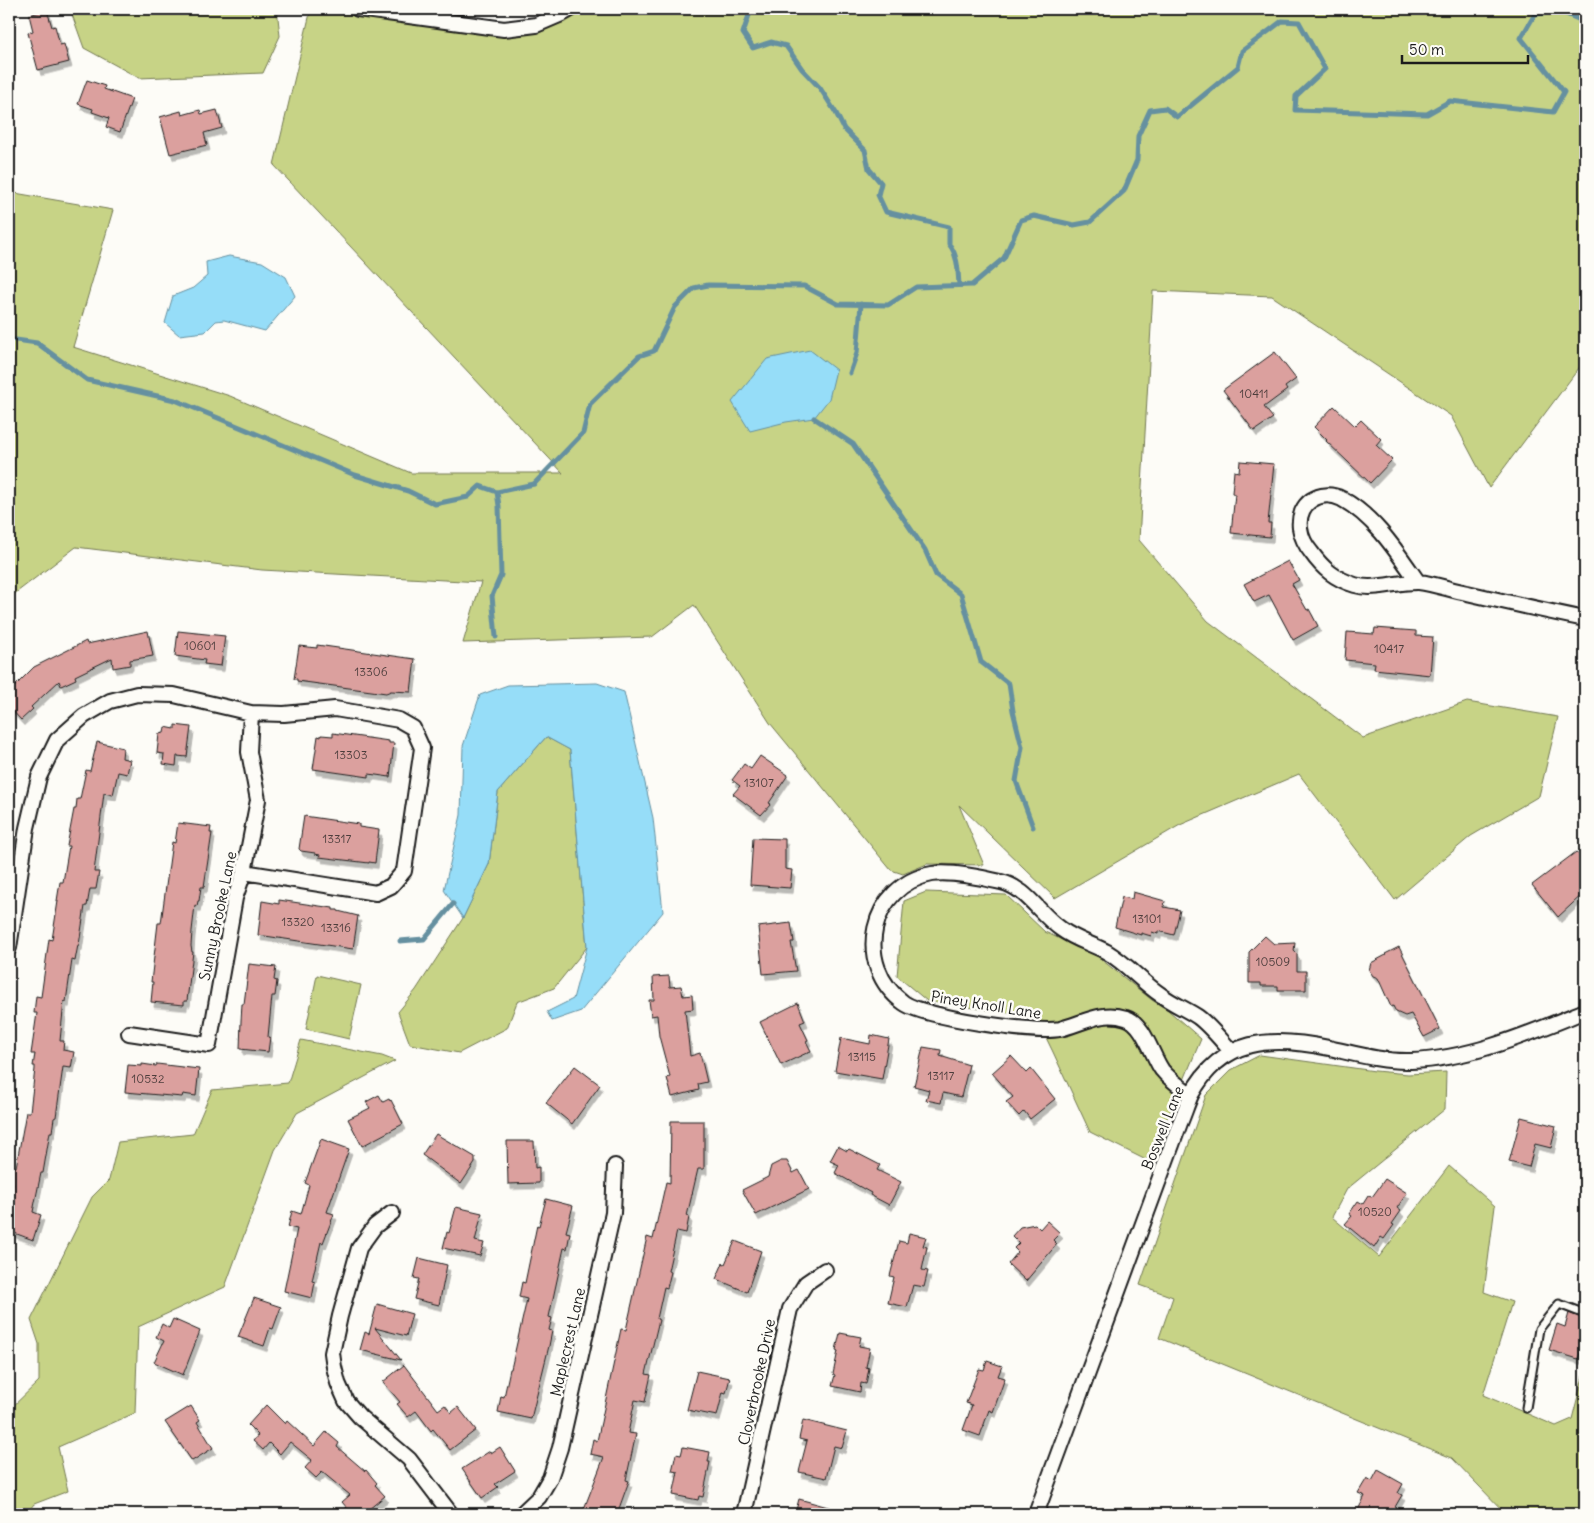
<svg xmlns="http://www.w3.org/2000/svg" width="1594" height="1523" font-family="Delius,sans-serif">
<defs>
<filter id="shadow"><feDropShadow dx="3" dy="5.5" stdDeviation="0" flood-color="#0004"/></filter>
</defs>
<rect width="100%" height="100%" fill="#fdfcf7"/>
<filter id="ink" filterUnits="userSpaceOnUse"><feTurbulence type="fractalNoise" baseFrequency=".02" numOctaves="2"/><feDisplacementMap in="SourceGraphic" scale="10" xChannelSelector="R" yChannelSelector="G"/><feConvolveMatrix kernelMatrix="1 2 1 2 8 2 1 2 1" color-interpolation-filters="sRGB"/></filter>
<g filter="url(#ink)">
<!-- green -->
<path fill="#c7d386" stroke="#727851" d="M70 9H277L280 36 263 73 139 78 84 48Z
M311 9H358L504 29 571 9H1585V360L1489 488 1451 416 1272 296 1153 291 1139 540 1208 621 1363 738 1467 702 1558 717 1539 796 1471 836 1395 900 1299 774 1180 825 1055 898 959 805 984 865 927 864 903 874 891 870 770 723 694 605 652 637 463 643 481 582 262 570 76 547 9 598V192L113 210 73 347 230 396 411 473H563L274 165Z
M546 737 570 750 587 947 554 988 517 1002 507 1028 459 1053 410 1044 398 1012 416 990 463 918 489 864 498 792Z
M926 892 1006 895 1045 932 1097 956 1152 1000 1168 1010 1201 1039 1177 1097 1149 1157 1146 1160 1090 1132 1053 1052 1036 1017 927 1001 897 976 904 901Z
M317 975 361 985 349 1039 306 1029Z
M301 1040 382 1056 395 1061 297 1113 275 1150 225 1287 138 1327 135 1413 58 1447 68 1491 34 1504 26 1514H9V1410L39 1381V1344L31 1320 92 1197 109 1180 118 1142 193 1134 212 1090 288 1083Z
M1260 1055 1375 1071 1408 1074 1446 1072 1445 1109 1347 1189 1332 1217 1379 1257 1449 1166 1495 1206 1484 1292 1512 1302 1483 1395 1556 1426 1572 1419 1585 1369V1514H1506L1452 1458 1159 1338 1173 1297 1140 1285 1206 1095 1231 1070Z"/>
<!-- water -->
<path fill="#96ddf8" stroke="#6590a0" d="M229 256 262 262 286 277 295 296 265 331 224 320 216 321 205 332 179 335 165 323 173 296 193 288 207 276 206 262Z
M810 350 836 370 829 399 814 418 786 422 750 431 732 402 767 359Z
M597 683 624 692 653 818 663 912 581 1011 552 1021 547 1012 573 999 587 947 570 750 546 737 498 792 489 864 463 918 444 890 461 815 463 746 480 695 508 685Z"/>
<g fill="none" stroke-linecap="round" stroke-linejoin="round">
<!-- stream -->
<path stroke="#6590a0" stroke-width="5" d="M751 9 743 33 753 48 771 42 786 46 802 69 820 88 836 113 844 129 865 150 869 169 881 183 878 195 886 212 949 227V244C958 255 958 271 959 285
M9 339 37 343 87 380 175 400 355 475 408 491 435 504 468 497 480 486 497 492 534 484 583 433 590 404 639 356 654 351 675 307 694 288 708 285 804 286 838 304 888 305 916 287 972 285 1004 258 1021 220 1034 216 1074 225 1090 222 1124 191 1137 160 1138 136 1150 110 1165 108 1177 117 1238 67 1242 51 1282 21 1299 22 1325 69 1296 96 1295 110 1427 114 1450 101 1553 112 1564 92 1521 38 1535 14 1559 11 1585 22
M850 373 857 353 861 304
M814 418 853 444 925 550 936 575 961 594 981 662 1009 684 1013 711 1022 747 1016 781 1033 827
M496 637 492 596 501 575 499 506 497 492
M400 941 424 939 453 904"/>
</g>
<!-- building -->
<path fill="#dba09e" stroke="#1c1c1c" filter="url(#shadow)" d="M47 10 52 27 55 26 60 45 64 44 69 62 38 70 28 33 33 31 29 15Z
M87 80 105 86 104 89 132 99 120 132 106 127 109 118 92 112 93 109 78 104Z
M200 110 201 114 217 110 222 128 204 133 207 145 170 154 160 117 181 111 182 115Z
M1275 352 1296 379 1285 387 1287 390 1264 407 1273 418 1254 431 1223 390Z
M1334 406 1355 426 1361 420 1381 439 1376 445 1392 460 1370 483 1326 441 1327 440 1314 427Z
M1240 461 1274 464 1268 523H1271L1270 537 1231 533 1235 494 1232 493 1234 471 1239 472Z
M1288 561 1299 580 1292 584 1307 610 1309 609 1318 626 1293 640 1269 595 1254 602 1244 584Z
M1375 628 1416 631V636L1433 637 1430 675 1374 669 1375 663 1345 660 1347 632 1374 634Z
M148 631 153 656 130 660V665L113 668 112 658 75 676 76 679 61 686 59 681 31 707 33 709 21 720 9 707V692L34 667 86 641 87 644Z
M178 631 225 636 221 666 204 664 205 660 175 656Z
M317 645 415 659 411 692 391 691 386 693 297 681V679H294L299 646 317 648Z
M175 725 191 727 187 757 177 756 176 766 163 764 164 754 157 753 159 734 164 733 165 727 175 729Z
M333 733 389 741V743H394L390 777 369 774V777L313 769 318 736 321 737V735L333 736Z
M97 742 123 748 122 758 130 760 127 774 118 772 113 795 104 793 94 872H99L96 889H90L87 906H85L79 945H78L75 961 72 960 66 1002 64 1001 60 1041H64L63 1050 74 1052 71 1068 63 1067 56 1117 54 1118 52 1132H50L43 1173H41L33 1212 41 1215 33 1240 9 1231V1198L14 1183 10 1182 13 1167H16L26 1112H30L35 1069V1066H33L35 1054H31L37 1013H34L36 996 41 997 49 939 52 940 58 901H57L60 882H63L69 846H67L74 809H76L77 799H80L86 770 90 771Z
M760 756 788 775 769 803 771 804 761 815 733 794 740 786 732 780 744 764 751 769Z
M304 816 359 824V827L379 830 375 863 369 862V863L319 857 320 855 315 854V853L301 851 299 849Z
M178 823 211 827 210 833H212L204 887H201L199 901H198L197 906 195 905 192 931 191 946 192 952H193L187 1001H184V1005L151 1002 153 982H151L158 923H161L172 842 175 843Z
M753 838 785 839V869L792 870 790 888 750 885Z
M1576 852 1585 859V892L1558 917 1532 885Z
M1133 892 1165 901 1164 907 1180 910 1174 935 1158 931V934L1152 932 1151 936 1141 933V935L1115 927 1122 897 1132 899Z
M279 900 333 908V910H338V911L358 916 353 949 258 935 262 901 279 904Z
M791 923 794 942H791L796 971 763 974 758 927Z
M1265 936 1274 944 1295 943 1294 951 1297 954V971H1306V990H1278V986H1261V983H1249V952Z
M1399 947 1440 1029 1424 1037 1411 1014 1405 1016 1396 1012 1393 1006 1391 1007 1378 978 1373 976 1369 970 1371 963 1386 955 1385 954Z
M249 964 276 967 274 980 277 981 275 996H272L268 1037H270L268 1052 240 1049 241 1021 242 1004H244Z
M669 976 670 987 681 986 683 996 692 995 693 1009 685 1010 690 1056 700 1053 707 1082 698 1084 699 1090 672 1097 667 1078 670 1077 659 1036 657 1015 651 1016 649 1000H654L653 977Z
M798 1003 805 1021 800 1023 808 1040 806 1041 811 1051 781 1065 760 1022Z
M871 1035 889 1039 882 1079 835 1071 841 1038 870 1044Z
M923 1047 941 1050 940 1056 969 1065 961 1097 943 1093 941 1103 926 1100 929 1090 914 1086Z
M1011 1056 1027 1073 1031 1069 1055 1099 1030 1119 1024 1111 1019 1116 1006 1102 1013 1097 992 1073Z
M142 1064 156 1066 157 1064 199 1069 196 1096 183 1094 182 1097 125 1092 128 1065 142 1066Z
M575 1066 600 1085 572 1124 546 1103Z
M379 1095 383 1102 389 1099 390 1101 391 1100 403 1124 362 1146 348 1119 370 1108 366 1102Z
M1521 1117 1556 1126 1551 1148 1535 1144 1529 1167 1509 1162Z
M671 1121H704V1169H698L687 1216 689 1217 686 1233 677 1231 668 1271 671 1272 667 1288 664 1287 657 1319 659 1320 646 1374 651 1375 645 1402 635 1400 628 1433 636 1434 626 1480 629 1481 617 1514H582L604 1457 590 1454 593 1439 597 1441 621 1329 626 1330 647 1237 653 1239 666 1182 670 1183Z
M436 1134 475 1157V1163L461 1184 422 1155Z
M321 1139 349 1149 327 1212 334 1214 323 1243 321 1242 312 1281 315 1282 312 1298 284 1291 297 1229 288 1227 292 1211 301 1214 309 1185 305 1183Z
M507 1141H534L535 1168 539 1167V1183L508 1184Z
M838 1146 847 1151 849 1149 880 1165 877 1170 901 1182 889 1205 870 1195 871 1193 835 1173 839 1165 830 1161Z
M781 1161H787L793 1173 799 1170 809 1189 756 1215 742 1190 768 1177 771 1166Z
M1385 1179 1407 1193 1397 1208 1401 1211 1392 1224 1394 1225 1384 1239 1381 1237 1374 1248 1345 1224 1352 1216 1349 1214 1358 1201 1363 1204 1368 1196 1372 1197Z
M546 1199 573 1206 566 1232 570 1233 567 1249 564 1248 549 1317 552 1318 549 1330 552 1331 549 1346 531 1419 498 1412 501 1396 504 1397 510 1369H511L527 1299 519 1297 522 1282 525 1283 537 1225 539 1226Z
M456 1207 482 1213 475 1241 484 1243 480 1256 443 1248 447 1232 449 1233Z
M1047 1221 1060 1233 1053 1240 1057 1244 1026 1281 1008 1264 1018 1252 1014 1248 1019 1243 1012 1236 1020 1227 1035 1224 1040 1229Z
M909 1233 926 1237 923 1246 927 1247 922 1270 928 1271 924 1287 913 1285 907 1307 888 1303 894 1277 890 1276 899 1241 907 1243Z
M735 1241 761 1251 747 1292 716 1279 723 1263 725 1264Z
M419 1258 447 1265 439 1305 414 1299 419 1279 414 1278Z
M254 1298 281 1307 273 1329 270 1328 264 1346 238 1337Z
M377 1304 412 1314 406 1336 375 1328 401 1360 360 1350 365 1332 369 1334Z
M1569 1313 1585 1319V1337L1578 1359 1549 1350 1557 1324 1565 1327Z
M173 1319 200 1331 183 1375 154 1362 164 1341 156 1337 162 1324 169 1328Z
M840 1333 861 1337 859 1346 870 1348 866 1367 869 1368 866 1384 861 1383 860 1392 832 1386 835 1375 833 1374 838 1351 836 1350Z
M987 1361 1002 1366 998 1376 1005 1378 993 1412 989 1410 980 1436 963 1430 972 1405 966 1403 979 1369 984 1370Z
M404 1365 438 1410 445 1405 451 1413 458 1407 476 1430 450 1450 433 1429 431 1431 416 1411 408 1417 397 1404 400 1402 383 1382Z
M697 1371 730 1378 726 1393 723 1392 717 1416 687 1410Z
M266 1405 285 1424 287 1421 314 1446 326 1432 339 1443 337 1447 365 1471 366 1470 377 1483 375 1485 385 1496 363 1514H352L342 1502 350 1495 322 1472 316 1478 305 1468 312 1460 290 1442 280 1454 269 1443 263 1450 253 1441 258 1435 248 1425Z
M191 1406 200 1420 197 1422 213 1448 192 1461 165 1422Z
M803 1420 847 1431 842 1448 834 1446 826 1478 799 1472 807 1441 799 1439Z
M500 1447 515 1471 495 1484 498 1487 482 1498 462 1469 490 1451 491 1453Z
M683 1447 710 1452 708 1462H710L703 1497 699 1496 698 1500 673 1495 678 1472 672 1471 676 1454 681 1455Z
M1378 1470 1403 1484 1398 1493 1402 1495 1391 1514H1356L1365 1496 1358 1493 1367 1478 1372 1481Z
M799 1499 839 1510V1514H795Z"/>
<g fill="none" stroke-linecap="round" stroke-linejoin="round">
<!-- lane casing -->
<g stroke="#1c1c1c" stroke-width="11">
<path id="lane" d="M1526 1408 1539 1329 1559 1304 1585 1314"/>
</g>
<!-- street casing -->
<g stroke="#1c1c1c" stroke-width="18">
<path id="street" d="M358 9 504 29 536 25 564 13 571 9
M1418 582C1397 552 1375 517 1342 499 1320 488 1297 503 1300 528 1301 536 1306 546 1311 552 1323 569 1335 579 1355 585 1375 591 1398 581 1419 582 1435 584 1451 590 1467 593 1506 602 1546 611 1585 619
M9 948 27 828 39 777 57 740 84 716 110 701 137 694 174 695 251 713 284 714 335 709 399 720 413 728 422 748 404 871 391 886 376 893 244 872
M129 1033 209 1045 235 898 244 872 258 800 249 752 251 713
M1191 1095C1181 1087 1170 1080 1162 1070 1152 1056 1144 1023 1126 1018 1101 1010 1082 1024 1060 1029 1035 1034 924 1017 904 1003 852 965 870 885 932 874 949 871 984 878 1001 882 1027 888 1039 914 1061 929 1074 939 1092 944 1107 952 1127 964 1142 982 1161 995 1173 1004 1186 1009 1198 1017 1210 1026 1221 1040 1231 1051
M392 1213 375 1226 359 1248 340 1316 332 1353 334 1367 338 1383 346 1401 360 1417 409 1459 451 1514
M521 1514 539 1497 550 1478 560 1448 613 1213 615 1166
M744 1514 790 1309 806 1283 825 1270
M1036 1514 1180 1123C1184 1114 1187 1104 1191 1095 1222 1037 1271 1036 1329 1048 1356 1054 1383 1062 1411 1061 1471 1059 1530 1033 1585 1011"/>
</g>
<!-- lane -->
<use href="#lane" stroke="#fdfcf7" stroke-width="7"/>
<!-- street -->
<use href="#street" stroke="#fdfcf7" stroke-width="14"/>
</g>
</g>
<g text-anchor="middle" stroke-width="5" stroke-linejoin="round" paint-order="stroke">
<!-- number labels -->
<g font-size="12" fill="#4c3d3c">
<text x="1254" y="398">10411</text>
<text x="200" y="650">10601</text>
<text x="1389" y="653">10417</text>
<text x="371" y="676">13306</text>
<text x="351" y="759">13303</text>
<text x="759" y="787">13107</text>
<text x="337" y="843">13317</text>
<text x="1147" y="923">13101</text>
<text x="298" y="926">13320</text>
<text x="336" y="932">13316</text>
<text x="1273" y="966">10509</text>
<text x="862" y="1061">13115</text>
<text x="941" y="1080">13117</text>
<text x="148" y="1083">10532</text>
<text x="1375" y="1216">10520</text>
</g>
<!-- street labels -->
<g font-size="15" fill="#1c1c1c" stroke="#fdfcf7">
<text transform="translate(218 916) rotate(-78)" y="5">Sunny Brooke Lane</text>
<text transform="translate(986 1005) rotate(9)" y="5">Piney Knoll Lane</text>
<text transform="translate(1163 1128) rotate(-68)" y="5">Boswell Lane</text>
<text transform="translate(568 1342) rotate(-77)" y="5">Maplecrest Lane</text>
<text transform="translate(757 1382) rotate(-78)" y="5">Cloverbrooke Drive</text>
</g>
</g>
<!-- margin -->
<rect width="1594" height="1523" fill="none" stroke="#fdfcf7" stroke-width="30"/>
<rect x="15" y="15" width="1564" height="1493" fill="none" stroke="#1c1c1c" stroke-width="2" filter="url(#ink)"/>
<!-- scale -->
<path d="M1402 55v8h126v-8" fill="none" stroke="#1c1c1c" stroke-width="2.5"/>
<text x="1409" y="55" font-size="15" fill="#1c1c1c" stroke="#fdfcf7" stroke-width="4" paint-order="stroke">50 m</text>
</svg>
